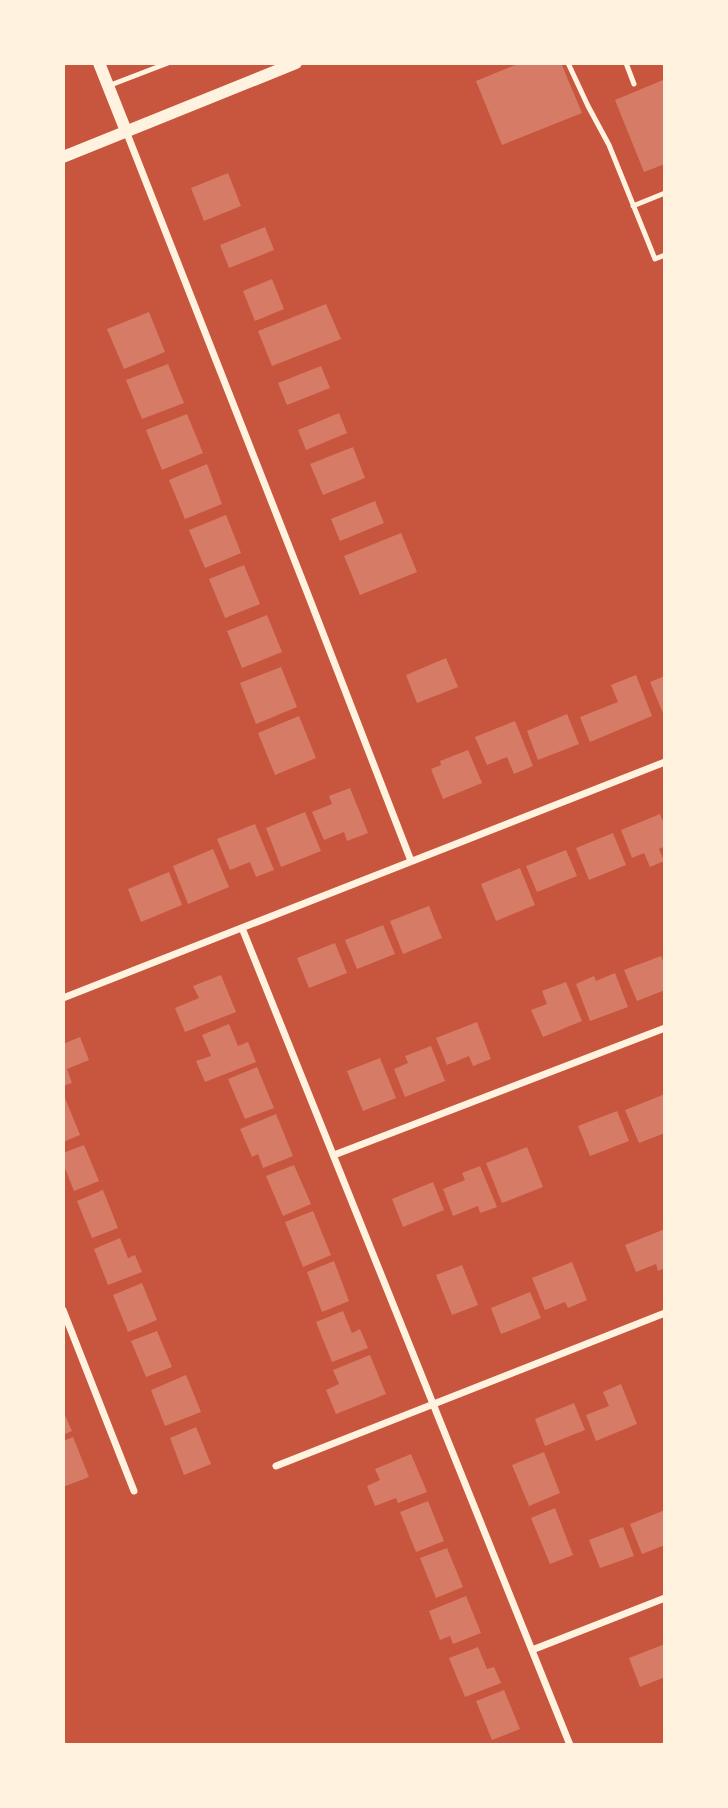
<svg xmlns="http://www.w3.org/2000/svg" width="728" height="1808" font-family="'Roboto Condensed',sans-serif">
<rect width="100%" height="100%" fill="#c8553d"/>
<!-- building -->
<path fill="#d67c66" d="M520 63H561L582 113 502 145 476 81Z
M663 80 665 85V164L644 172 615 100Z
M228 173 241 206 204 221 191 188Z
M265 227 274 250 229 268 220 245Z
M272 279 284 309 255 321 243 291Z
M326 304 341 339 272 366 258 331Z
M149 312 165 352 124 369 107 329Z
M168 364 184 403 142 419 126 380Z
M321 366 330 388 287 405 278 383Z
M339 413 347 433 306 450 298 430Z
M187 414 203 453 162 470 146 430Z
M353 447 365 478 323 495 310 464Z
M207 464 222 504 185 519 169 480Z
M375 501 384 523 340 541 331 519Z
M226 515 241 553 205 568 189 530Z
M401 533 417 572 360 595 344 556Z
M244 565 260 604 225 618 209 579Z
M267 615 282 652 242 668 227 631Z
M446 658 458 687 417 703 406 675Z
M281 667 297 707 256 724 240 683Z
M636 675 652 716 590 742 580 717 618 702 611 685Z
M665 676V713H663L650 682Z
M567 714 579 744 538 760 527 731Z
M299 716 316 758 275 775 258 733Z
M515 721 533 766 514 774 507 757 487 765 475 737Z
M468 750 482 783 443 799 431 769 441 765 440 761Z
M350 788 368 833 347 841 344 832 324 840 312 812 332 804 329 796Z
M305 812 321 851 281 867 266 828Z
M660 814 665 826V846L659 849 664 861 650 867 644 853 632 858 621 830Z
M255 824 274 870 256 877 250 862 230 870 217 839Z
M613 833 626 865 589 880 576 848Z
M213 849 229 887 188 904 173 866Z
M566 850 577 876 537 892 526 866Z
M520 868 535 905 496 921 481 884Z
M169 872 182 905 141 922 128 889Z
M429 906 442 938 403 954 390 921Z
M383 925 395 954 357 969 345 940Z
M335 943 347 973 309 988 297 958Z
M661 956 665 965V990L637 1001 624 970Z
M615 973 628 1007 590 1021 576 984 594 976 596 981Z
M221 975 236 1012 185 1032 175 1008 199 998 193 986Z
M566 982 582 1021 543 1037 531 1010 547 1004 542 991Z
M477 1022 491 1059 473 1066 469 1056 447 1065 436 1038Z
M229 1024 238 1046 248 1042 256 1062 205 1082 196 1061 211 1056 202 1035Z
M80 1037 89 1060 67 1069 72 1083 63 1086V1061L65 1060 63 1044Z
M431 1046 445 1081 405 1097 394 1069 408 1063 405 1056Z
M380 1058 396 1098 363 1111 347 1071Z
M257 1067 274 1108 245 1119 228 1079Z
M665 1094V1133L639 1143 625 1110Z
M65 1098 80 1135 63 1142V1099Z
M617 1111 629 1141 590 1156 578 1126Z
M276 1114 293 1156 263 1168 258 1154 252 1157 240 1129Z
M84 1145 99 1181 74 1191 63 1163V1153Z
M527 1147 543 1187 502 1203 486 1163Z
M294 1165 311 1204 283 1216 266 1176Z
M480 1166 497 1207 480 1213 478 1206 453 1216 443 1189 465 1180 462 1173Z
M433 1182 444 1210 403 1227 392 1199Z
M103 1190 118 1228 92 1238 77 1201Z
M313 1211 331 1255 303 1267 285 1222Z
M665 1229V1268L658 1271 656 1264 636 1272 625 1245Z
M120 1238 128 1258 135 1255 142 1272 108 1285 94 1249Z
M334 1261 349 1301 322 1312 307 1272Z
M572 1262 587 1300 568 1308 565 1302 545 1310 532 1278Z
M462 1265 478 1305 452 1315 436 1275Z
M142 1283 157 1320 128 1332 113 1295Z
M530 1292 541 1318 501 1334 491 1308Z
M343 1311 352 1333 360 1329 368 1348 332 1362 316 1322Z
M157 1331 172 1367 146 1377 131 1341Z
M370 1355 386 1394 336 1414 326 1390 339 1384 333 1370Z
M186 1375 201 1412 165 1426 151 1390Z
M621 1384 637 1424 596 1441 586 1415 609 1406 603 1392Z
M574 1403 585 1430 545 1446 535 1419Z
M63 1411 72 1431 63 1435Z
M196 1427 211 1464 184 1475 170 1438Z
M73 1437 89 1477 63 1487V1441Z
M544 1452 560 1493 529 1506 512 1465Z
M411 1454 427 1492 398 1503 396 1498 375 1506 367 1486 380 1480 375 1469Z
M428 1501 444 1541 416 1552 400 1512Z
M555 1508 573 1555 550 1564 531 1518Z
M665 1510V1545L642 1554 630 1524Z
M623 1527 634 1556 600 1568 589 1540Z
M447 1548 463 1587 436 1598 420 1558Z
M466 1596 481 1633 453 1644 450 1636 440 1640 429 1611Z
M665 1644V1677L640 1687 629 1658Z
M478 1647 487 1669 494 1667 501 1683 465 1697 449 1658Z
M504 1690 520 1729 492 1740 476 1701Z"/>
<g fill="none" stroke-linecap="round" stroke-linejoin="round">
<!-- service -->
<path stroke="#fff3e0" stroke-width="5" d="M568 63 588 106 609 145 655 259 665 255
M626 63 634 84
M108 86 168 63
M633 206 665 193"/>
<!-- minor -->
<path stroke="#fff3e0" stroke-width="7" d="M126 131 307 592 411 861
M242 928 570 1745
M63 998 665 762
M334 1155 665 1028
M63 1310 134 1491
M276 1466 665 1313
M532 1650 665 1598"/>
<!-- tertiary -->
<path stroke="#fff3e0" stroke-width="12" d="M99 63 126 131
M63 157 296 63"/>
</g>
<!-- border -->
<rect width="728" height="1808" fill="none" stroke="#fff3e0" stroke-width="130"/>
</svg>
